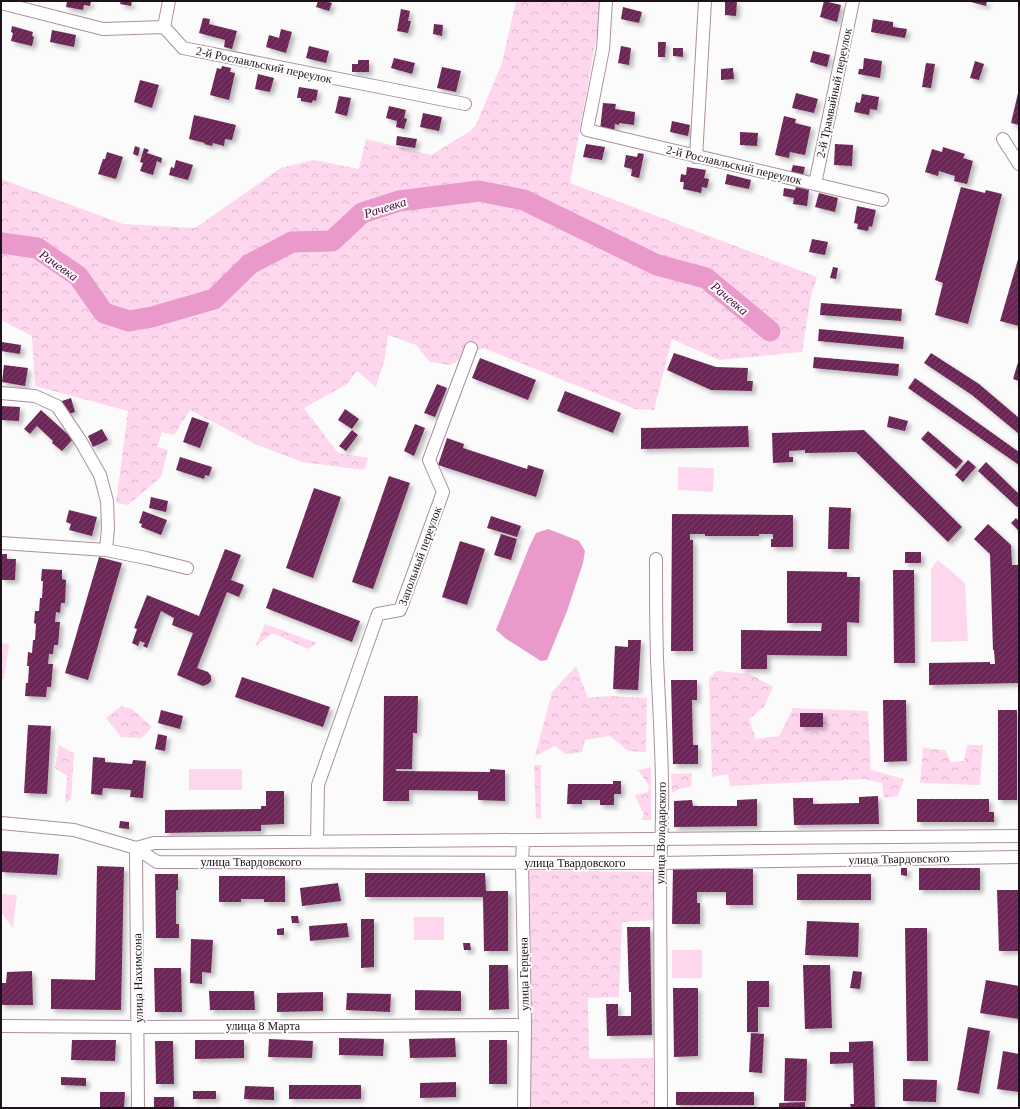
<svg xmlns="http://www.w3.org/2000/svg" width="1020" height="1109" font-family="Georgia,serif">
<defs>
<pattern id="forest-crowns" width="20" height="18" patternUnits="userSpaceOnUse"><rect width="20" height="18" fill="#fed7ee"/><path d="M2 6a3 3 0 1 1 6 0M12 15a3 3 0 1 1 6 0" fill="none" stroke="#d9b8cc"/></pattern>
<pattern id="building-hatch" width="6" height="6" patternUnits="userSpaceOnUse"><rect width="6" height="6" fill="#6b2655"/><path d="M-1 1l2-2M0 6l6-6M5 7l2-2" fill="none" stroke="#7b4369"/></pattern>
<filter id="shadow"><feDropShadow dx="3.5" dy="3.5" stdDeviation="2" flood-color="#0004"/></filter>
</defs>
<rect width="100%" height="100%" fill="#fbfbfb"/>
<!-- forest -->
<path fill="url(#forest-crowns)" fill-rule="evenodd" d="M516 1H603L570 183 817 277 811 296 802 352 719 360 672 339 654 410 635 409 483 348 450 365 430 362 416 345 388 335 385 358 376 387 357 371 347 384 304 408 338 453 368 458 364 470 302 462 255 444 190 410 174 435 162 432 157 447 168 450 161 477 128 505 116 503 128 411 35 386 32 336 1 320V179L123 224 195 228 281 168 314 160 359 169 366 139 431 155 469 132 476 125 502 63Z
M265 624 317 643 308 649 272 633 255 647Z
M576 666 588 698 608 696 647 698 646 752 628 751 610 736 585 740 582 752 566 754 555 746 535 756 552 692Z
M716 671 750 674 773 687 764 707 749 719 756 739 779 736 793 708 868 711 871 770 904 779 898 796 884 798 882 783 864 779 730 786 728 774 712 777 709 678ZM801 713H823V727H800Z
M121 706 132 709 152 727 142 738 121 737 106 718Z
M59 745 74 753 71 800 65 803 67 776 55 768Z
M967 745H983L980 785 920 783 923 748 945 750 951 762 964 761Z
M534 765H541V818L536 819Z
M651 767V820H641L644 815 635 795 648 792 649 786 638 770Z
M692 773 691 787 679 789 672 793 671 774Z
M525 870 653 872V920L622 922 619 997 588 998 589 1059 653 1058 654 1108H531Z"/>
<!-- park -->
<path fill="#fed7ee" d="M678 467 714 468 713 492 678 490Z
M938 560 965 583 968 641 931 642V569Z
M1 643 9 644 4 679H1Z
M189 769H242V790H189Z
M1 894 17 895 13 928 1 913Z
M414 917H444V940H414Z
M672 950H702V978H672Z"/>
<!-- water -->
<path fill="#e999ca" d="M548 529 579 541 585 551 583 563 567 611 547 660 541 661 505 638 496 630 530 545 536 533Z"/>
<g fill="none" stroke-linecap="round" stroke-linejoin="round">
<!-- river -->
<path stroke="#e999ca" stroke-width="21" d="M1 243 37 248 78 276 104 313 129 321 152 317 214 299 250 264 292 242 332 241 362 213 399 201 479 191 524 200 657 265 706 278 770 331"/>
</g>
<!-- building -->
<path fill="url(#building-hatch)" filter="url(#shadow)" d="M67 1H91L90 6 84 5 83 10 66 7Z
M121 1H132L131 6 120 4Z
M318 1H325L332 3 329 11 316 7Z
M725 1H737L736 16 725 15Z
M824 1 841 5 837 22 820 17Z
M967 1H987L986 6Z
M623 7 642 12 639 23 621 19Z
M401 9 410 11 408 21H411L408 33 397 31Z
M203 18 210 19 209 24 237 31 232 49 224 47 225 40 199 33Z
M873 19 893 22V27L907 29 905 38 871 32Z
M434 24 443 25 442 36 433 34Z
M12 26 33 32 32 36 34 37 32 46 11 41 13 33 11 32Z
M281 29 292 32 286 53 266 47 269 35 279 38Z
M52 30 76 35 74 47 50 42Z
M658 42H666L665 57H658Z
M309 46 329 51 326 63 306 58Z
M621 46 631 48 629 65 618 63Z
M673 48H683V57L673 56Z
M813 51 830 55 827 67 810 62Z
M394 58 415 63 412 74 391 68Z
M864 58 882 61 880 78 858 74 859 69H863Z
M358 60H369V72H352V64H358Z
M975 61 984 64 979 80 970 78Z
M926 63 935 64 931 88 922 87Z
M222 66 231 68 230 72 235 73 229 100 210 95 217 68 221 69Z
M442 67 461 71 456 92 437 88Z
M733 68 734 79 721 80V69Z
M258 74 274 78 270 92 255 89Z
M140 80 159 85 152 108 134 102Z
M299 87 318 90 316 101 313 100 312 103 301 101V98H297Z
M796 93 818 99 814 113 792 108Z
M1018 93H1019V125L1011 123Z
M862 94 879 97 877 110 870 109 869 115 854 112 856 102 860 103Z
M339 96 351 98 347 116 335 113Z
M603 103 616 104 615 109 635 112 634 125 619 123V125L615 124 614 132 600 130Z
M389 106 406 110 404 118 407 119 404 129 396 127 397 121 386 118Z
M423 113 442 117 439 131 420 127Z
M194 115 236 125 232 140 225 139 224 146 213 143 212 146 204 144 205 143 189 139Z
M784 116 796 119 795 123 811 127 805 155 790 152 789 158 775 155Z
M672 121 690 125 688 136 670 132Z
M740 132 758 133 757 146 740 145Z
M397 136 417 139 415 148 396 145Z
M586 144 605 147 602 160 583 157Z
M835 144 853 145 852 166 834 165Z
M135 146 140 148 138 156 133 154Z
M943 147 965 154 963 158 973 161 967 184 954 181 955 176 939 171 938 176 925 172 932 149 942 152Z
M144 148 149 150 147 153 162 158 161 163 157 161 153 175 140 171 143 163 140 162Z
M107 152 123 157 116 179 98 174 103 159H105Z
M638 153 644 154 639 178 631 176 632 169 624 167 626 155 637 157Z
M176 160 193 165 188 180 169 175 171 167 174 168Z
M793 165 805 167 803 175 791 172Z
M687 167 706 170 704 178 709 179 707 188 702 187 701 193 683 189 684 182H680L681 174 686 175Z
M727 174 751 180 749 189 725 184Z
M796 187 809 190 807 206 793 204 794 198 783 196 784 188 795 190Z
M961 187 985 193 986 190 1002 194 968 324 935 315 943 283 935 280Z
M819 193 838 198 835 212 815 207Z
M857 206 876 210 872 227 869 226 868 231 857 229 858 224 854 223Z
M812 239 828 242 825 255 809 252Z
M1019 256V326L1000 321Z
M833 267 838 268 836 279 830 278Z
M821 303 902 309 901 321 820 315Z
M819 329 904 337 903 349 818 341Z
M2 342 21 345 20 354 1 351Z
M674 353 716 367 748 368 747 381H753L752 391 711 390 667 370Z
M931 353 979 384 1019 418V434L972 395 924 363Z
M814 357 899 364 898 376 813 368Z
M480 358 536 380 528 400 472 378Z
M1019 359V381L1013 379Z
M4 365 28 368 25 386 2 382Z
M915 378 1019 452V465L908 388Z
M437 384 447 388 435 417 424 413Z
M565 391 621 413 613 433 557 411Z
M71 398 75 412 65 415 62 401Z
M1 406 20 407 19 421 1 420Z
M345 409 359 419 352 429 338 420Z
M41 410 73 439 62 451 52 443 53 441 37 426 30 434 24 429Z
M889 416 908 421 905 431 887 427Z
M192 417 209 423 200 448 183 442Z
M415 424 425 428 414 456 404 451Z
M748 426 749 447 641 449V428Z
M102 429 108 440 93 447 88 436Z
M352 430 358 435 346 451 339 446Z
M864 430 962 527 948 542 856 452 805 453V450L789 451V457H793V462L773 463 772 433Z
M928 431 963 461 956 469 921 439Z
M447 438 464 444 463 448 527 469 528 465 544 470 536 497 438 465Z
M180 457 212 467 209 476 205 475 204 479 176 470Z
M968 460 976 467 963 482 955 475Z
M986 462 1019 494V505L1017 507 978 471Z
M389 476 410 483 373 589 352 582Z
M314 488 341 497 313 578 286 568Z
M151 497 168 501 166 512 149 508Z
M829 507 851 508 849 549H828Z
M69 510 97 517 92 536 69 530 71 524 66 522Z
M143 511 167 520 161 535 141 527 142 524 139 523Z
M672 514 793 515V547H771V539H773V534H759V536H705V534H690V540H693V651H671Z
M491 516 521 526 517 537 487 528Z
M1016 518 1019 521V531L1011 523Z
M988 524 1011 545 1012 565H1019V683L929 685V663L990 662V664H995L994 650H993L990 554 974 539Z
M501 534 517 539 511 560 494 555Z
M460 541 485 549 467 605 442 597Z
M225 549 241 555 231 580 244 585 239 597 227 592 197 668 208 672 211 676V681L208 684 203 686 177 675 193 633 172 625 174 618 161 611 147 648 143 646 145 643 140 641 138 646 132 643 137 629 134 628 147 595 199 616Z
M905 552H921V563H905Z
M1 554H7V559H16L15 580H2Z
M99 557 122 563 88 680 65 673Z
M42 569 62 570V579L66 580 65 603H61L60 613 56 612 55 622H60L58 645H54L53 654H49L48 664H53L51 687H47L46 697 25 696 26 683H28L29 666H27L28 652 32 653 33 640H35L36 624 34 623 35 611H39L40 598H42L43 581H41Z
M893 570H914L915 663H894Z
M787 571 847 572V577H860L859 623 847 622V656L767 655V669H741V630L821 631 822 623H787Z
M273 588 360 621 352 642 266 608Z
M628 640H641L638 690 613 689 615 646 628 647Z
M242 677 330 707 323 727 235 697Z
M671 680H697V700H692L693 745H698V764H673Z
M384 696H418L417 733H413L412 769H396V771L490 772V769L505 770V801L478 800V791L409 790V801H383Z
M883 700H906L907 761 884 762Z
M161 710 183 716 180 729 158 723Z
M998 710H1017V800H998Z
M800 713H823V727H800Z
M28 725 51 726 47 794 24 793Z
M158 734 167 736 165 751 155 749Z
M93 757 105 758V762L132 764 133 760 146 761 143 798 130 797 131 790 103 788 102 795 91 794Z
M613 781H621V794H614V805H600V800H582V804H567L568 784H613Z
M266 791H284V824L261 825V831L165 833V810L261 809V806H266Z
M878 796 879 824 794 825 793 798H813V804L859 803V797Z
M757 799V826L674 827V801L692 800 693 806H737V800Z
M917 799H989V812H994V822H917Z
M120 821 129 822V829L119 828Z
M1 851 59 854 57 875 1 872Z
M97 866 124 867 121 1010 51 1009V979L95 980Z
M673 868 753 869V905H726V892H697V903H700V924H672Z
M901 868H907V876L901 875Z
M919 868H980V890H919Z
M365 873H485L486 891H508V951H484L483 897H365Z
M155 874H178V890H176V924H179V938H156Z
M797 874H871V900H797Z
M219 876H285V902H264V899H241V902H219Z
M338 883 341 901 302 906 300 888Z
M997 890H1019V951H999Z
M291 916H298L299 923H292Z
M361 919H374V967L361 968Z
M807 921 859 923 858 957 805 955Z
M347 923 349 937 310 941 309 926Z
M627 927H650L652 1035 607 1036 606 1004H618V1016H631V992H629Z
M284 928V935H277V929Z
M905 928H927L928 1061H907Z
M191 939 213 940 211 973 202 972V984L190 983Z
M463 943H470L471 950H464Z
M489 965H508L509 1009 489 1010Z
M803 965H830L832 1028 805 1029Z
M154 968H181L182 1012H155Z
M32 971 33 1005H1V983H6L7 972Z
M853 971 862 972 860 989 850 988Z
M986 980 1019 986V1019L980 1013Z
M747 981H769V1007H758V1032H747Z
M673 988H698V1056L674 1057Z
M415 990 461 991V1011L415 1010Z
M209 991H254L255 1010H210Z
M323 992V1011L277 1012V993Z
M347 993 391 994 390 1012 346 1010Z
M968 1027 990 1031 979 1094 957 1090Z
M751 1033 764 1034 762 1073 749 1072Z
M339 1038 384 1039 383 1056 339 1055Z
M455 1038 456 1057 410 1058 409 1039Z
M269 1039 313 1041 312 1058 268 1057Z
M72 1040H116L115 1061 71 1060Z
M195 1040H244V1058L195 1059Z
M489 1040H507V1084H489Z
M155 1041H173L174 1084H156Z
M873 1041 875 1108H851L850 1104H854L853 1063 830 1064V1052H849V1042Z
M1003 1051 1019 1054V1092L997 1089Z
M785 1058 807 1059 806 1101H784Z
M61 1077 86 1078V1086L61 1085Z
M903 1079 937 1080 936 1102 903 1101Z
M456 1082V1097L420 1098V1083Z
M289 1085H361V1099H289Z
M245 1086 274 1087V1100L244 1099Z
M193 1091H216V1099H193Z
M100 1092H125L124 1108H100Z
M676 1092H754V1105H676Z
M154 1097H174V1108H154Z
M805 1102V1108H779V1103Z"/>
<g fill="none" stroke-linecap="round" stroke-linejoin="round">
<!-- minor casing -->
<g stroke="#ac8fa0" stroke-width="14">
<path id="minor" d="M606 1 603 49 587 130 882 200
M1 3 103 29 164 27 183 48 465 104
M164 27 169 1
M1003 139 1019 164
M696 157 705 1
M815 184 853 1
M1 393 35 396 57 406 80 440 100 475 107 501 108 528 106 550
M1 543 106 550 146 558 187 568
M656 559C656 592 656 626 657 659 660 727 665 795 660 863L661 1108
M1 823 74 830 136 848 157 862 660 863 1019 857
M523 841 522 863 525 1025 524 1108
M317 842 318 785 378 614 400 610 443 492 429 460 471 348
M136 848 154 843 1019 836
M136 848 138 1108
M1 1026 138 1027 525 1025"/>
</g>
<!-- minor -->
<use href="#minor" stroke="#fff" stroke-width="12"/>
</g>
<g text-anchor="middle" stroke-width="4" stroke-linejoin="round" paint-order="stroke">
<!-- street labels -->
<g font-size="12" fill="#1d1219" stroke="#fff">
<text transform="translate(264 65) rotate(12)" y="4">2-й Рославльский переулок</text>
<text transform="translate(834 93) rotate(-78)" y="4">2-й Трамвайный переулок</text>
<text transform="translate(734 165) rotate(13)" y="4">2-й Рославльский переулок</text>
<text transform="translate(420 556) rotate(-70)" y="4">Запольный переулок</text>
<text transform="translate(661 833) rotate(-89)" y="4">улица Володарского</text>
<text transform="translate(899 859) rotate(-1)" y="4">улица Твардовского</text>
<text x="251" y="866">улица Твардовского</text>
<text x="575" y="867">улица Твардовского</text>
<text transform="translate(524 974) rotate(-91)" y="4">улица Герцена</text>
<text transform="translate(138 978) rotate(-91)" y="4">улица Нахимсона</text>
<text x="263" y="1030">улица 8 Марта</text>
</g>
<!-- water labels -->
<g font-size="13" font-style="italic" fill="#50093c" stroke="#fff">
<text transform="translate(385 207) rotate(-17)" y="5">Рачевка</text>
<text transform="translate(59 265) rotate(35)" y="5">Рачевка</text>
<text transform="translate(730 298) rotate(40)" y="5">Рачевка</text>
</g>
</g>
<!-- border -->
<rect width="1020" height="1109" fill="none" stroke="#1d1219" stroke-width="4"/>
</svg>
